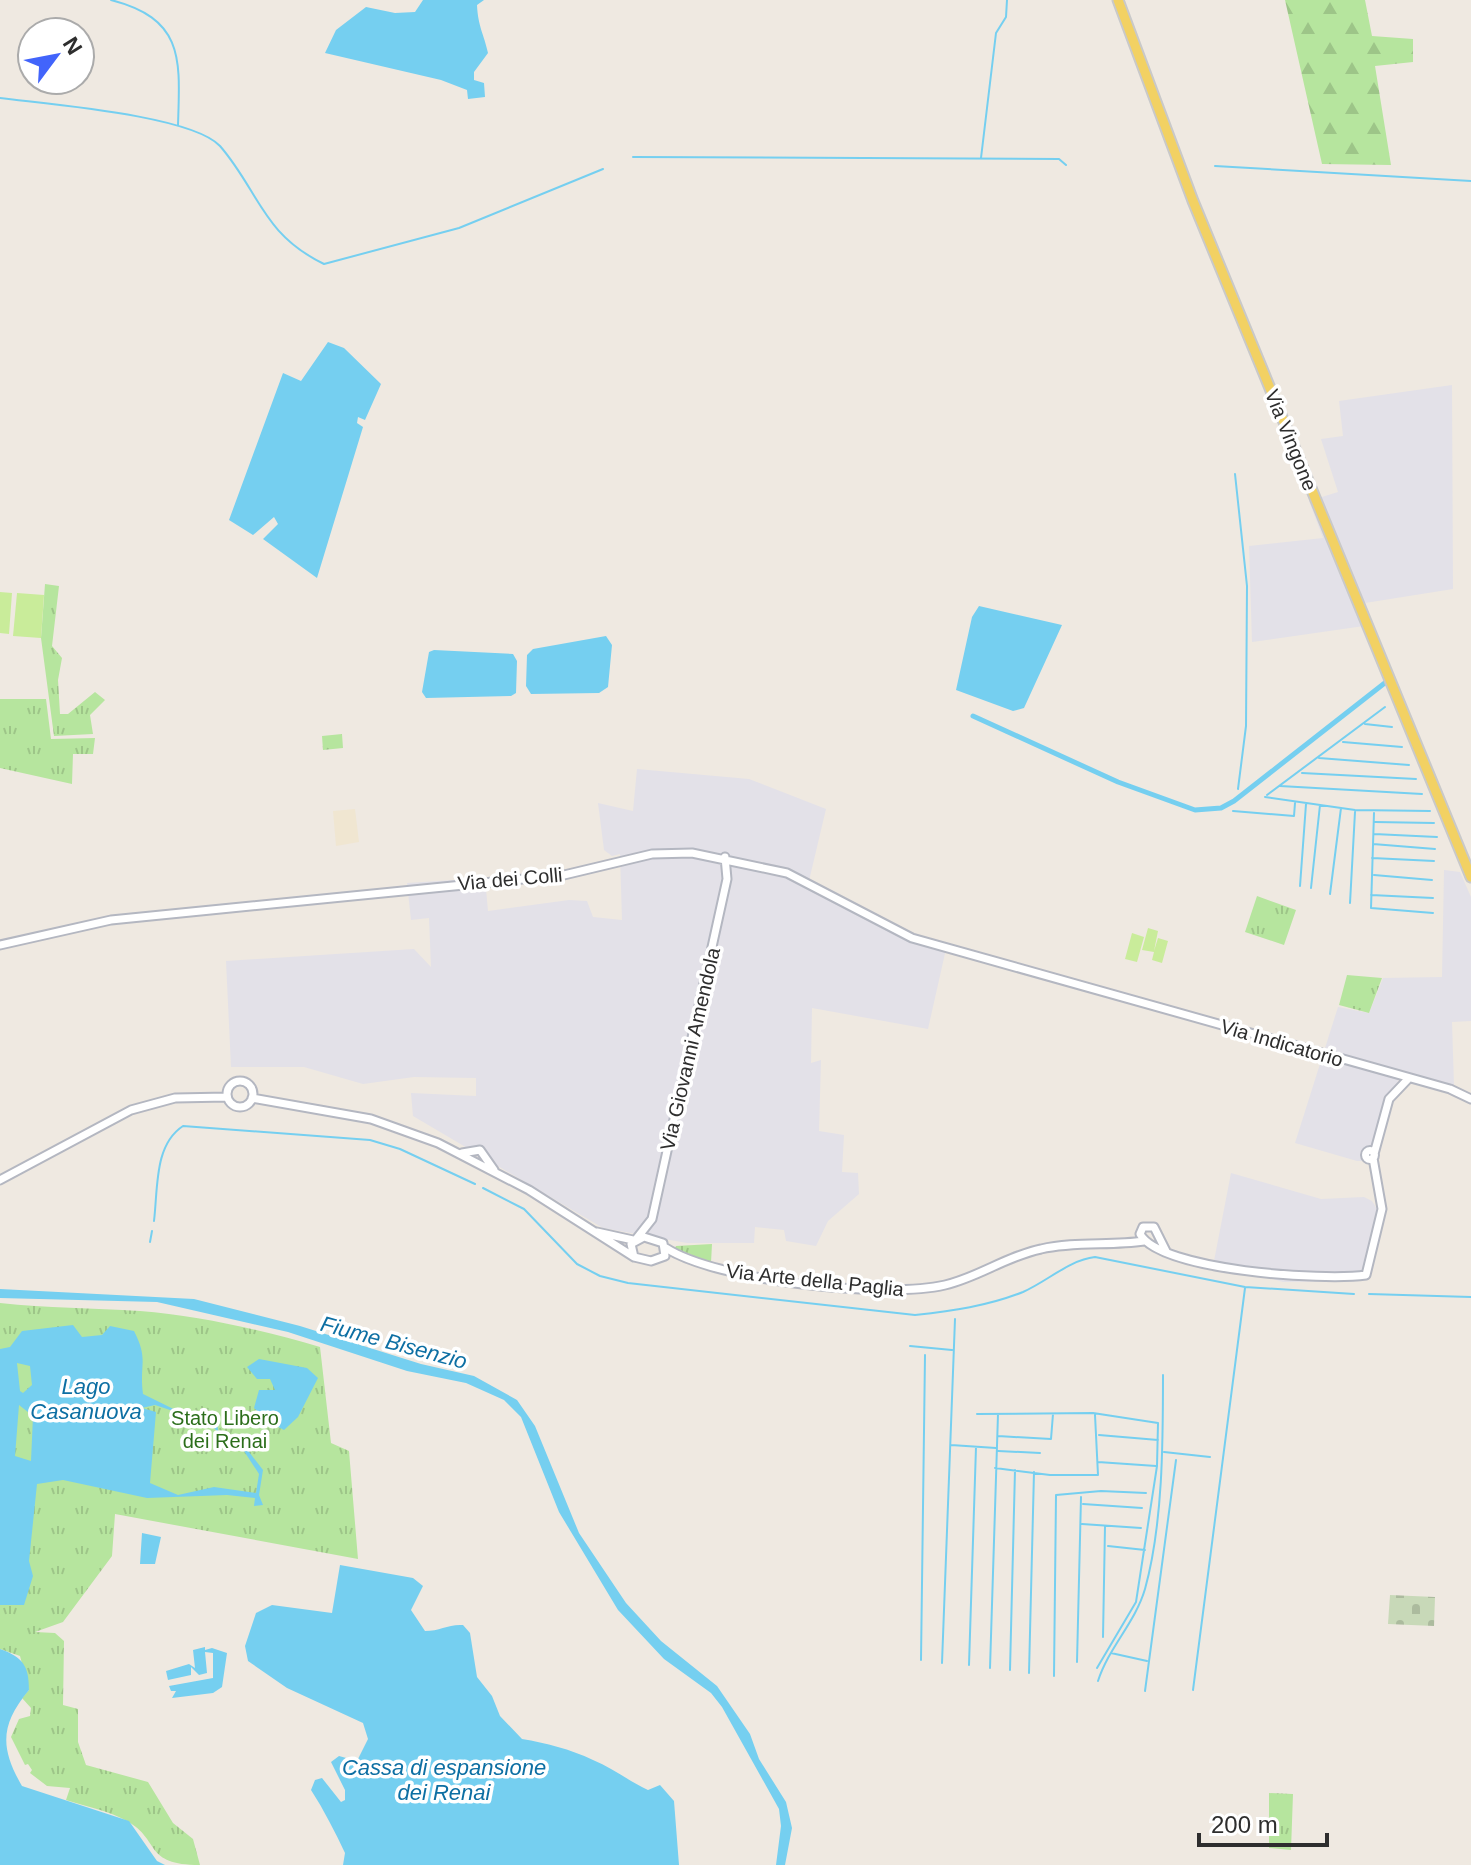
<svg xmlns="http://www.w3.org/2000/svg" width="1471" height="1865" font-family="Arial,sans-serif">
<defs>
<pattern id="forest-firs" width="22" height="20" patternUnits="userSpaceOnUse" patternTransform="scale(2)"><rect width="22" height="20" fill="#b6e59e"/><path d="M5 1l3.5 6h-7zM16 11l3.5 6h-7z" fill="#9dc588"/></pattern>
<pattern id="cemetery-stones" width="16" height="16" patternUnits="userSpaceOnUse" patternTransform="scale(2)"><rect width="16" height="16" fill="#c8d9b8"/><path d="M2 7V4a2 2 0 0 1 4 0v3zM10 15v-3a2 2 0 0 1 4 0v3z" fill="#acbb9e"/></pattern>
<pattern id="park-tufts" width="24" height="20" patternUnits="userSpaceOnUse" patternTransform="scale(2)"><rect width="24" height="20" fill="#b6e59e"/><path d="M3 7l-1-3M5 7V3M7 7l1-3M15 17l-1-3M17 17v-4M19 17l1-3" fill="none" stroke="#9dc588"/></pattern>
</defs>
<rect width="100%" height="100%" fill="#efe9e1"/>
<!-- industrial -->
<path fill="#e3e1e8" d="M1452 385 1453 589 1365 603 1371 625 1252 642 1249 546 1323 538 1309 501 1338 492 1321 439 1343 436 1339 401Z
M637 769 749 779 826 809 808 885 886 929 946 949 928 1029 812 1008 811 1063 821 1060 819 1131 844 1135 842 1172 858 1173 859 1194 828 1221 816 1246 786 1241 784 1230 755 1227 754 1243H687L603 1228 413 1116 411 1093 476 1096V1078L414 1077 363 1084 304 1067H231L226 961 414 949 431 967 429 918 411 920 407 883 485 878 488 911 569 900 587 901 593 917 622 920 620 854 612 856 604 850 598 803 633 811Z
M1444 870 1460 872 1471 897V1021L1452 1022 1454 1086 1401 1070 1375 1161H1357L1295 1143 1338 1007 1369 1013 1383 978 1442 977Z
M1231 1173 1321 1199 1364 1197 1372 1201 1377 1209 1360 1281 1283 1282 1214 1261Z"/>
<!-- education -->
<path fill="#f0e6d1" d="M355 809 359 842 336 846 333 811Z"/>
<!-- forest -->
<path fill="url(#forest-firs)" d="M1285 0H1365L1372 36 1413 39V62L1375 66 1391 165 1322 164Z"/>
<!-- cemetery -->
<path fill="url(#cemetery-stones)" d="M1390 1595 1435 1597 1434 1626 1388 1624Z"/>
<!-- park -->
<path fill="url(#park-tufts)" d="M45 584 59 586 52 646 62 658 58 680 60 714H68L95 692 105 700 90 715 93 734 54 736 41 638Z
M0 699H46L51 739 95 738 93 754H73L72 784 0 768Z
M342 734 343 748 323 750 322 736Z
M1257 896 1296 910 1284 945 1245 932Z
M1347 975 1382 978 1369 1013 1339 1005Z
M712 1244 711 1263 675 1248 676 1246Z
M0 1303C47 1308 93 1308 140 1311 200 1316 263 1330 320 1347L331 1443 349 1451 358 1559 115 1514 112 1556 63 1622 35 1632 55 1633 64 1641 63 1705 78 1709V1742L86 1765 148 1782 173 1823 193 1839 200 1865C143 1865 161 1840 127 1821 109 1811 85 1806 66 1800L70 1788 47 1786 30 1773 32 1770 28 1764 25 1765 11 1737 19 1719 30 1716 31 1708 22 1698 29 1690 20 1656 0 1649Z
M1269 1793 1293 1794 1291 1850 1269 1848Z"/>
<!-- pitch -->
<path fill="#c9ec9a" d="M0 592 12 593 9 634 0 633Z
M17 593 44 595 41 638 13 636Z
M1148 928 1158 931 1154 951 1158 938 1168 941 1162 963 1152 960 1154 952 1142 950Z
M1132 933 1144 937 1137 962 1125 959Z"/>
<!-- water -->
<path fill="#75cff0" fill-rule="evenodd" d="M423 0H484L477 5C478 27 484 34 488 53L474 72V80L484 83 485 97 468 99 467 90 441 80 325 53 336 30 366 7 395 13 415 12Z
M328 342 344 348 381 384 365 420 358 417 357 423 363 427 317 578 263 539 278 524 274 517 253 535 229 520 283 373 301 381Z
M979 606 1062 625 1024 708 1013 711 956 690 972 617Z
M606 636 612 645 608 687 599 693 531 694 526 686 527 655 533 649Z
M434 650 513 654 517 661 516 693 511 696 426 698 422 692 429 652Z
M0 1289 194 1299 300 1326 421 1364 474 1376 517 1400 535 1426 579 1533 626 1603 661 1641 717 1686 750 1734 759 1759 786 1802 792 1828 785 1865H776L781 1826 779 1809 722 1707 711 1693 664 1659 618 1610 559 1512 521 1417 504 1400 466 1383 407 1371 288 1332 157 1302 0 1298Z
M73 1325 82 1337 102 1335 110 1326 134 1331C149 1360 139 1364 143 1394L206 1425H217L219 1433 243 1444 263 1470 259 1495 263 1505 254 1506 255 1498 227 1495 147 1498 63 1480 37 1484 29 1561 33 1576 24 1605H0V1349L10 1347 22 1331ZM17 1363 30 1366 32 1385 23 1393 20 1391ZM19 1405 33 1416 31 1461 15 1456ZM155 1405 185 1415 192 1425 214 1428 231 1445 242 1448 259 1474 256 1493 214 1487 178 1495 150 1483 156 1412 142 1408Z
M259 1359 307 1368 318 1378 298 1417 284 1430 269 1422 254 1408 259 1390H275L270 1379H257L247 1367Z
M142 1533 161 1537 155 1564H140Z
M340 1565 413 1578 423 1586 411 1610 425 1631C440 1631 448 1624 463 1625L470 1633 477 1677 492 1696 500 1716 522 1739C546 1743 570 1749 593 1760 612 1768 629 1781 648 1790L660 1785 674 1801 679 1865H343L345 1853C335 1832 324 1810 311 1790L315 1780 322 1778 341 1802 345 1800V1790L331 1762 339 1756 357 1761 368 1739 363 1723 287 1688 248 1661 245 1646 256 1613 272 1605 332 1613Z
M205 1647V1650L212 1648 227 1653 222 1687 213 1693 172 1698 176 1691H171L169 1686 213 1678V1653L205 1652 207 1673 199 1675 191 1667V1675L168 1680 166 1671 189 1664 195 1668 193 1650Z
M0 1649C23 1657 29 1666 29 1690 0 1725 0 1748 22 1786L129 1821 157 1861 165 1865H0Z"/>
<g fill="none" stroke-linecap="round" stroke-linejoin="round">
<!-- stream -->
<path stroke="#75cff0" stroke-width="2" d="M111 0C185 19 180 60 178 125
M0 98C45 104 191 115 220 146 259 191 262 234 324 264L459 228 603 169
M633 157 1059 159 1066 165
M981 158 996 33 1006 17 1007 0
M1215 166 1471 181
M1235 474 1247 586 1246 726 1238 789
M1365 724 1392 727
M1343 742 1402 747
M1319 758 1409 765
M1302 773 1416 779
M1280 786 1422 794
M1267 795 1385 707
M1265 797 1355 810 1430 811
M1233 811 1294 816 1295 803
M1374 813 1371 908 1433 913
M1375 822 1434 823
M1374 834 1437 837
M1373 844 1435 849
M1372 858 1434 861
M1374 875 1432 880
M1300 886 1306 804
M1311 888 1320 805
M1330 894 1341 808
M1371 895 1433 898
M1350 903 1355 812
M483 1188 524 1209 577 1264 600 1276 628 1283 915 1315C952 1311 988 1306 1023 1292 1048 1281 1069 1260 1095 1257L1245 1287 1354 1294
M154 1221C158 1188 154 1145 183 1126L370 1140 400 1149 475 1184
M150 1242 152 1231
M1369 1294 1471 1297
M910 1346 952 1350
M977 1414 1093 1413 1158 1423 1157 1466 1136 1602 1097 1668
M1099 1435 1158 1440
M998 1436 1051 1439 1053 1414
M951 1445 996 1448
M998 1451 1040 1453
M1164 1452 1210 1457
M1098 1462 1156 1466
M995 1468 1050 1475H1098L1095 1415
M1083 1504 1142 1508
M1082 1524 1141 1528
M1108 1546 1145 1550
M1103 1637 1105 1526
M1111 1653 1147 1661
M921 1660 925 1355
M1077 1662 1081 1497
M942 1663 955 1319
M969 1665 976 1447
M990 1668 998 1414
M1010 1670 1015 1470
M1029 1673 1034 1472
M1054 1676 1056 1495 1101 1491 1146 1493
M1098 1681C1109 1647 1135 1623 1145 1589 1163 1524 1163 1441 1163 1375
M1193 1690 1245 1288
M1145 1691 1176 1460"/>
<!-- canal -->
<path stroke="#75cff0" stroke-width="5" d="M973 716 1118 782 1195 810 1221 808 1234 801 1386 682"/>
<!-- secondary casing -->
<g stroke="#b4b7c1" stroke-width="11">
<path id="secondary" d="M0 945 111 920 564 875 652 854 692 853 787 873 912 938 1450 1089 1471 1099
M227 1094a13 13 0 1 1 26 0a13 13 0 1 1-26 0Z
M252 1098 371 1119 438 1143 529 1190 634 1257
M1365.5 1155a4.5 4.5 0 1 1 9 0a4.5 4.5 0 1 1-9 0Z
M462 1153 480 1150 494 1170
M1374 1154 1389 1099 1409 1078
M0 1180 131 1110 175 1098 227 1097
M597 1232 633 1240
M644 1237 663 1243 665 1256 651 1261 634 1257 631 1244Z
M637 1238 652 1219 727 879 725 857
M666 1248C717 1281 885 1299 945 1285 979 1277 1007 1256 1041 1249 1075 1241 1110 1246 1144 1241
M1166 1251 1154 1227H1143L1140 1234C1161 1271 1324 1281 1366 1275L1382 1209 1373 1158"/>
</g>
<!-- primary casing -->
<g stroke="#c9c9c9" stroke-width="13">
<path id="primary" d="M1118 0 1193 201 1471 877"/>
</g>
<!-- secondary -->
<use href="#secondary" stroke="#fff" stroke-width="7"/>
<!-- primary -->
<use href="#primary" stroke="#f2d163" stroke-width="9"/>
</g>
<g text-anchor="middle" stroke-width="7" stroke-linejoin="round" paint-order="stroke">
<!-- street labels -->
<g font-size="20" fill="#2e2e2e" stroke="#fff">
<text transform="translate(1291 440) rotate(68)" y="7">Via Vingone</text>
<text transform="translate(510 879) rotate(-5)" y="7">Via dei Colli</text>
<text transform="translate(1282 1043) rotate(16)" y="7">Via Indicatorio</text>
<text transform="translate(690 1049) rotate(-77)" y="7">Via Giovanni Amendola</text>
<text transform="translate(815 1280) rotate(6)" y="7">Via Arte della Paglia</text>
</g>
<!-- park labels -->
<g font-size="20" fill="#2c6e1b" stroke="#fff">
<text x="225" y="1425">Stato Libero<tspan x="225" dy="23">dei Renai</tspan></text>
</g>
<!-- water labels -->
<g font-size="22" font-style="italic" fill="#0d6fa3" stroke="#fff">
<text transform="translate(394 1342) rotate(15)" y="8">Fiume Bisenzio</text>
<text x="86" y="1394">Lago<tspan x="86" dy="25">Casanuova</tspan></text>
<text x="444" y="1775">Cassa di espansione<tspan x="444" dy="25">dei Renai</tspan></text>
</g>
</g>
<!-- north arrow -->
<g transform="translate(56 56) rotate(58)"><circle r="38" fill="#ffffff" stroke="#ababab" stroke-width="2"/>
<path d="M0-6L14 30L0 20L-14 30Z" fill="#4264fb"/>
<text y="-12" font-size="22" font-weight="bold" text-anchor="middle" fill="#2e2e2e">N</text>
</g>
<!-- scale -->
<path d="M1199 1833v12h128v-12" fill="none" stroke="#2e2e2e" stroke-width="4"/>
<text x="1211" y="1833" font-size="24" fill="#2e2e2e" stroke="#ffffff" stroke-width="6" paint-order="stroke">200 m</text>
</svg>
